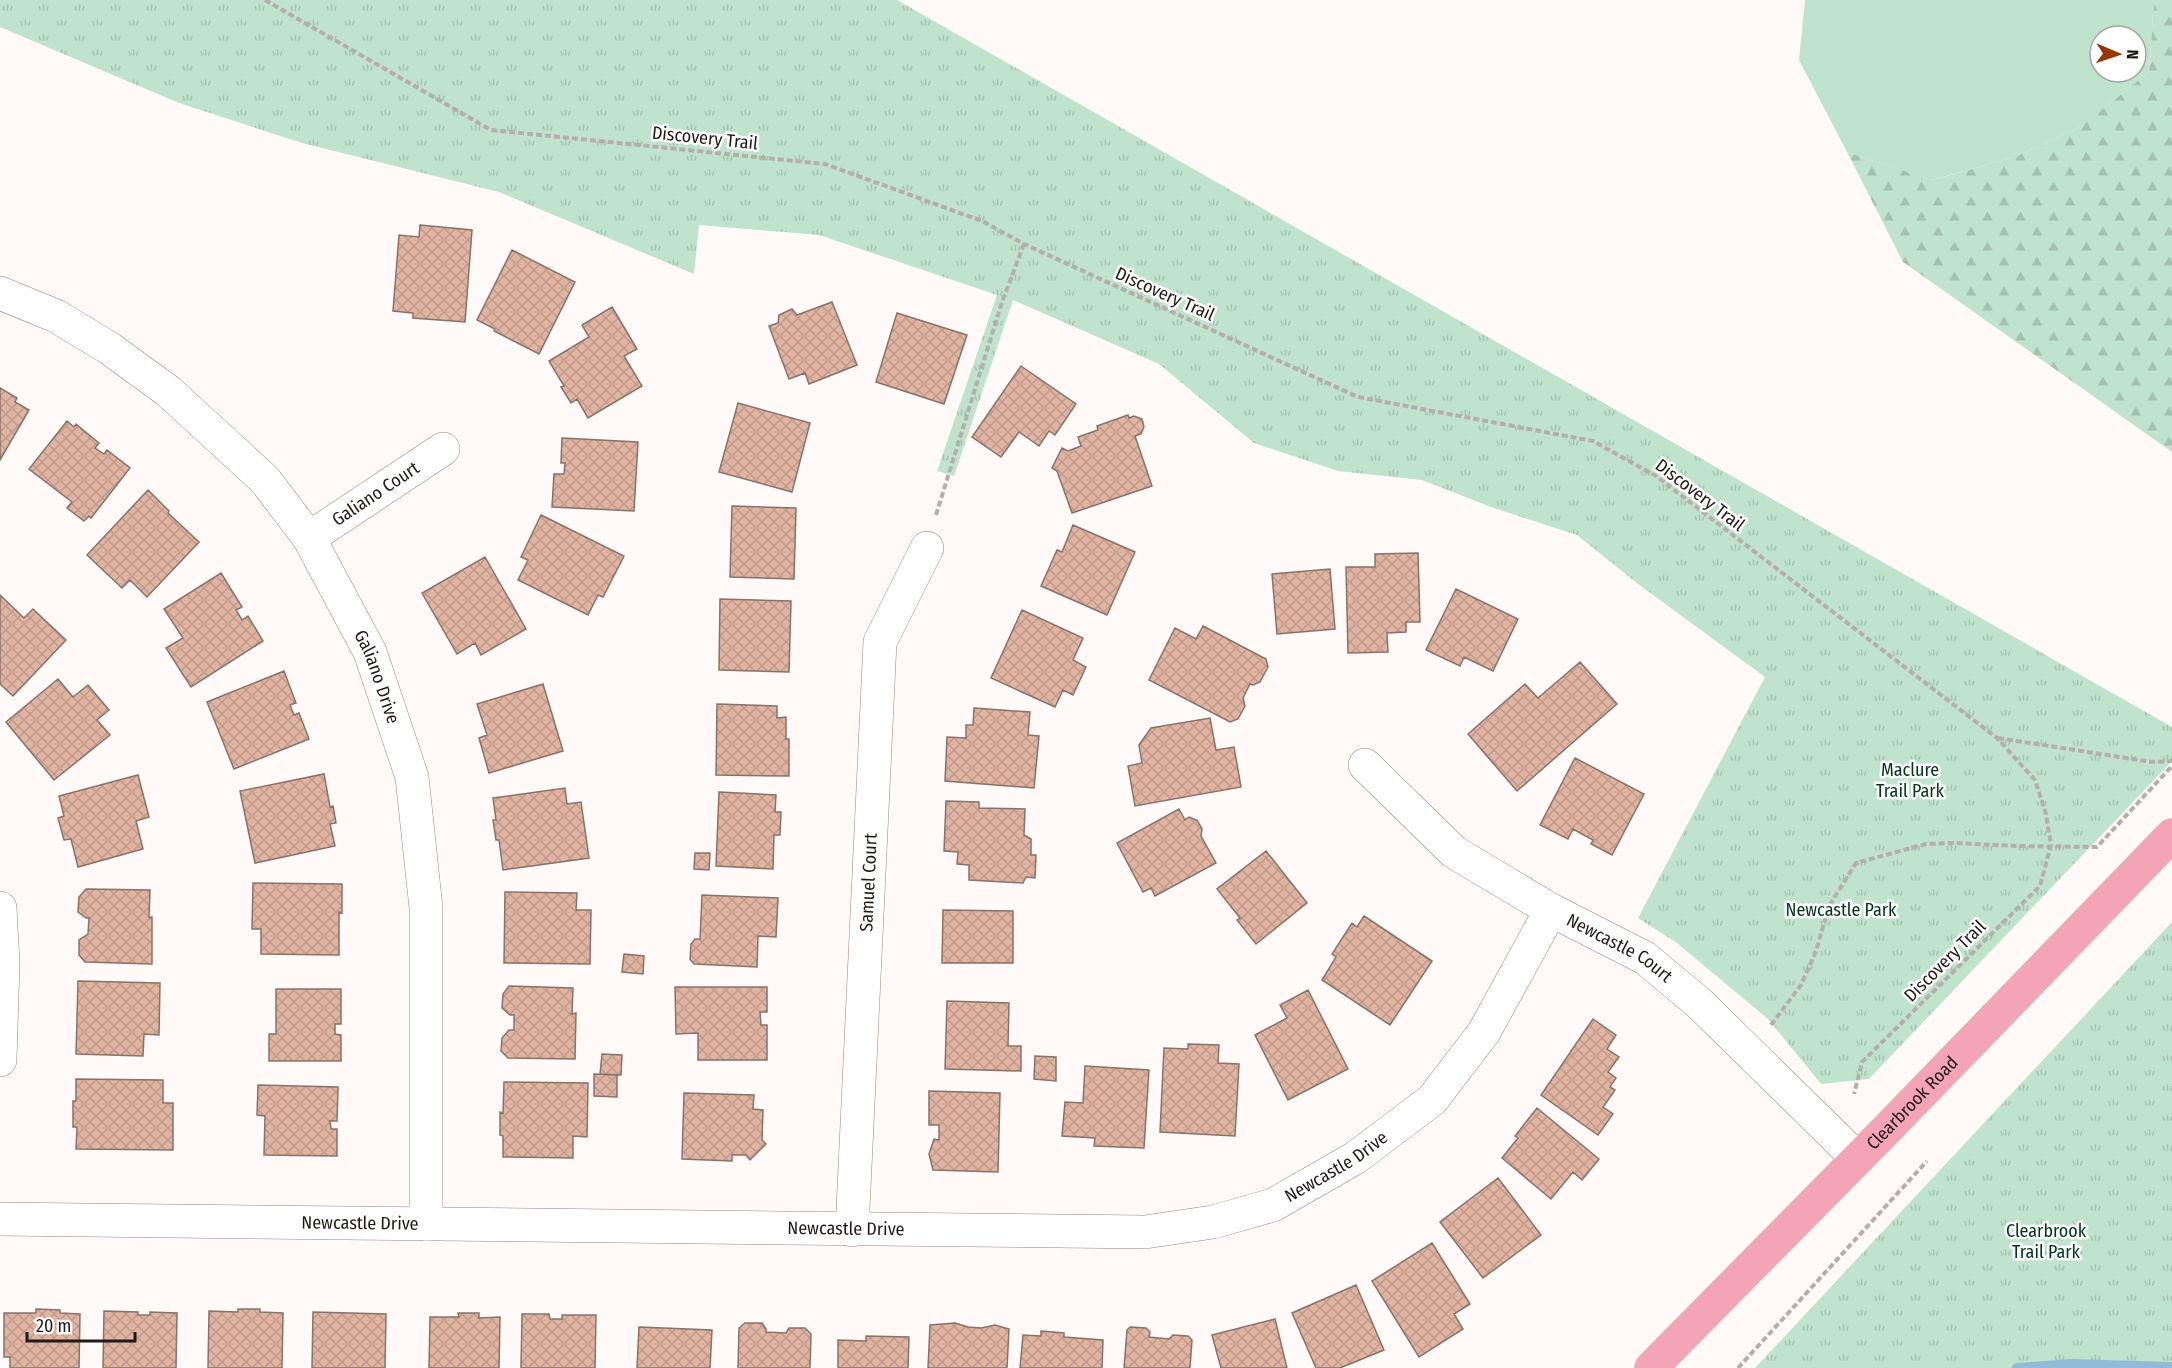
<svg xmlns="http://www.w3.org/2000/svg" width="2172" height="1368" font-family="'Fira Sans Condensed',sans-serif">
<defs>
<pattern id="forest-firs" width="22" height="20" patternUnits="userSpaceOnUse" patternTransform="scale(1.5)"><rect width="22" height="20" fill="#bfe3cc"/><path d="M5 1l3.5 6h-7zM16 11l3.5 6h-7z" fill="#a4c2ae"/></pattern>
<pattern id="park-tufts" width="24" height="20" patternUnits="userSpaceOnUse" patternTransform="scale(1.5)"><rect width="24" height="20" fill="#bfe3cc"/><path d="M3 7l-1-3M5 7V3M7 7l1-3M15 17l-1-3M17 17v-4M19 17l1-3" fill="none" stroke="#a4c2ae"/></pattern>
<pattern id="building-cross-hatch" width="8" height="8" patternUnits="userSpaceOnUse" patternTransform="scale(1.5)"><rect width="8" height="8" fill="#e0b4a1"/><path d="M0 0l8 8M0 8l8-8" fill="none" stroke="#c09a8a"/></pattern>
</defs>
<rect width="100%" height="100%" fill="#fff9f7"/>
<!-- grass -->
<path fill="#bfe3cc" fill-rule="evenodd" d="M1805 0H2154L2149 72 2080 127 2015 157 1931 180 1847 152 1799 60ZM2100 36H2136V72H2100Z"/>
<!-- forest -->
<path fill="url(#forest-firs)" d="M2154 0H2172V452L1903 262 1847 152 1932 180 2015 157 2080 127 2149 72Z"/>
<!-- park -->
<path fill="url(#park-tufts)" d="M0 0H897L2172 727V761L1869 1079 1821 1084 1768 1019 1677 943 1638 918 1765 677 1638 584 1577 535 1491 507 1422 480 1338 471 1254 443 1159 364 1013 300 954 476 937 471 997 295 819 235 699 225 694 274 499 192 302 143 179 103 0 27Z
M2172 922V1368H1755Z"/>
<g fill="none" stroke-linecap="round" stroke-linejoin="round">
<!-- stream -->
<path stroke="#93bad6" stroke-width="10" d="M2017 1368 2071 1364 2172 1367"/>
</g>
<!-- building -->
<path fill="url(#building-cross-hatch)" stroke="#887269" stroke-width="1.5" d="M420 225 472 230 465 322 413 318V313L393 311 399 235 419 237Z
M512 250 575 282 539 354 494 331 495 329 477 320Z
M832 302 857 365 809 384 805 373 789 379 769 326 778 323 779 315 792 309 797 315Z
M612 307 637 349 624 356 642 386 588 418 577 399 571 403 561 387 564 386 549 361 589 337 582 325Z
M897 313 967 335 944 404 876 382Z
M1021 366 1076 404 1055 435 1049 431 1039 446 1019 432 1001 457 972 437Z
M0 388 17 398 15 402 29 410 0 460Z
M738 403 810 423 792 492 719 472Z
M1128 415 1129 418 1134 416 1142 419 1144 427 1141 434 1135 436 1152 486 1072 513 1057 471 1052 468 1062 448 1068 451 1081 446 1078 437 1098 430 1097 426Z
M67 421 74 427 76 424 99 443 95 448 104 454 107 450 130 468 91 518 89 516 84 521 67 508 72 502 29 469Z
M562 438 638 442 634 511 552 507 554 474H564L565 463H561Z
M148 490 169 511 168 513 199 542 147 597 130 580 122 588 87 555Z
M732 506 796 508 794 579 730 577Z
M541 515 624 556 603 597 598 595 588 615 518 580 528 560 521 557Z
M1073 525 1135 552 1107 615 1041 586 1057 550 1062 552Z
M1418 553 1420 622H1406V632L1387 633 1388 652 1348 653 1346 567H1375V554Z
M485 557 526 629 481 655 475 643 457 654 422 593Z
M1330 569 1335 629 1277 634 1272 574Z
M221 573 242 607 236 610 242 620 248 616 263 641 191 687 166 648 183 638 164 609Z
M1456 589 1518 619 1493 671 1464 657 1460 666 1426 650Z
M0 595 24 618 33 609 66 640 13 696 0 684Z
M720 599 791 601 789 672 719 670Z
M1022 610 1083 638 1073 660 1086 667 1073 695 1063 690 1055 707 991 678Z
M1203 626 1266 659 1268 667 1260 682 1253 685 1250 684 1243 698 1245 706 1238 719 1230 722 1149 680 1175 628 1196 639Z
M1580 662 1617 704 1517 791 1468 734 1525 684 1538 698Z
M284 671 296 703 290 705 294 715 299 713 309 739 234 769 207 702Z
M58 679 73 697 88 685 109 710 97 720 110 735 54 780 6 722Z
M543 684 563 751 489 773 479 738 487 735 477 704Z
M717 704 777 706V718L786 717V739H789V776L716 775Z
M974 708 1030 712 1028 735 1039 736 1034 788 945 781 947 737 966 738V725H973Z
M1210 718 1216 750 1234 747 1241 787 1135 806 1128 766 1142 763 1139 745 1151 728Z
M1575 758 1644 794 1612 855 1591 844 1593 840 1573 829 1568 839 1540 825Z
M324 774 330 807 333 806 336 823 330 824 335 846 255 863 240 791Z
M138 775 149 817 136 821 143 849 78 867 71 839 64 840 58 818 64 816 59 796Z
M565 788 567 804 581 802 589 858 503 870 499 840H496L493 820H496L493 798Z
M719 792 776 795 775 812H781L780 835H774L773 869 716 866Z
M946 801 979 802V808L1025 809 1024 835 1031 839V855H1036L1035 878 1026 877 1023 883 969 880V865L957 864 958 852 944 851Z
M1179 809 1185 820 1189 817 1197 820 1202 829 1201 836 1216 863 1155 896 1151 888 1143 892 1117 843Z
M1266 851 1307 903 1256 944 1237 920 1240 918 1217 889Z
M695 853H710L709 870 694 869Z
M253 883 342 884V913L339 912V955L261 954V929H252Z
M86 889 150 890 149 917H152V964L85 962 79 955V940L88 934 89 918H86L78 912 79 897Z
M505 892 577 893 576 910H591L590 964 504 963Z
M702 895 778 898 776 937 758 936 757 967 694 964 690 959 691 944 695 939H700Z
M943 910 1013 911V963H942Z
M1364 916 1432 961 1390 1025 1322 980 1336 957 1332 954 1352 923 1357 927Z
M624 954 644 956 643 974 622 972Z
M78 981 160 983 159 1035 144 1034 143 1056 76 1054Z
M509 986 573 988 572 1014 576 1013 575 1059 508 1058 501 1051 502 1038 509 1030H514V1015H510L502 1008 503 994Z
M675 987H767V1012H760L761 1025H767V1060H698V1033L676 1034Z
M276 989H341V1024H335V1034L341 1035V1061H269V1034H276Z
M1308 990 1348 1069 1288 1100 1255 1035 1287 1018 1280 1005Z
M947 1001 1009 1003 1008 1046H1021V1071L945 1069Z
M1593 1019 1616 1035 1607 1049 1619 1057 1608 1072 1616 1078 1610 1087 1615 1090 1603 1107 1613 1114 1598 1135 1541 1095Z
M1188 1044 1219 1045 1218 1063 1239 1064 1235 1136 1160 1132 1164 1048 1188 1049Z
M602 1054 622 1055 621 1075 600 1074Z
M1035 1056 1056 1057V1081L1034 1079Z
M1085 1066 1149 1070 1144 1148 1094 1146 1095 1138 1062 1136 1065 1102 1083 1103Z
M594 1074 617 1075V1097L594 1096Z
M76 1079 163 1080V1103H173V1150L76 1149 77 1127H73V1101H76Z
M504 1082 588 1083 587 1137 573 1136V1158L503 1157V1136L500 1135V1112L503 1113Z
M258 1085 338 1087 337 1121H330L331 1129H337V1156L264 1155 265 1116 257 1115Z
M929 1091 1000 1093 998 1172 933 1170 929 1154 934 1139 939 1140V1125H929Z
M684 1093 754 1095 753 1109 763 1110 762 1140 766 1144 750 1160 746 1155H732V1161L682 1159Z
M1537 1108 1599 1159 1582 1180 1573 1172 1551 1199 1502 1158 1518 1138 1515 1136Z
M1498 1178 1541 1235 1483 1278 1440 1222Z
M1432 1243 1470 1304 1454 1314 1463 1329 1419 1357 1372 1281Z
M1356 1285 1384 1350 1340 1368H1316L1292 1313Z
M36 1309 60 1310V1313L80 1314 79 1368H10V1357H4V1313H36Z
M238 1309H260V1312L283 1313 282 1368H208L209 1311 238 1312Z
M104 1311 138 1312V1315H150V1312L177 1313 176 1368H103Z
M313 1312 386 1314 385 1368H312Z
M458 1313H479V1318L500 1317 499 1368H429L430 1317H459Z
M522 1314H549L550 1319H562V1315H596L595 1368H521Z
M1275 1319 1287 1368H1221L1212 1335Z
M745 1323H762L766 1329V1332L786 1333 789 1328H805L811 1334 810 1368H738L739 1328Z
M955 1323 968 1327 981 1328 995 1325 1009 1329 1007 1368H928L930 1325Z
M639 1327 712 1330 710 1368H637Z
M1130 1327 1146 1328 1150 1332 1149 1337 1169 1339 1173 1335 1188 1336 1192 1340 1190 1368H1124L1127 1330Z
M1041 1331 1064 1333V1337L1103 1340 1102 1368H1020L1023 1335 1041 1336Z
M866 1336 909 1337 908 1368H838V1340L866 1341Z"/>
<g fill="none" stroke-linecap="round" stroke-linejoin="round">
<!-- minor casing -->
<g stroke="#9b847b" stroke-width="34">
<g id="minor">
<path id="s1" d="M0 293 56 316 109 348 168 391 265 480 309 538 370 652 412 777 426 908V1224"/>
<path id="s2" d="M309 538 443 449"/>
<path id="s3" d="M1365 765 1454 852 1551 910 1645 958 1699 1003 1857 1158"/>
<path d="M0 908 3 963 0 1060"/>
<path id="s4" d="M0 1219 1145 1232 1213 1222 1273 1205 1355 1158 1432 1100 1484 1032 1551 910"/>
<path id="s5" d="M852 1230 880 642 927 548"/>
</g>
</g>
<!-- major casing -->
<g stroke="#d7d6d5" stroke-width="34">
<g id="major">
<path id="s6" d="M1651 1368 1891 1125 2172 835"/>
</g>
</g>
<!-- path -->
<path stroke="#b5aeac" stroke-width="4" stroke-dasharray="6 3" stroke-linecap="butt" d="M265 0 491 130 825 164 982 221 1024 244 1358 397 1593 441 1656 476 1997 738 2035 780 2046 814 2051 845 2040 886 1862 1062 1854 1094
M936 515 1002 302 1024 244
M1998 738 2152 762 2172 761
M1771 1025 1801 985 1816 951 1829 906 1856 863 1926 844 1955 843 2016 846 2097 847 2172 766
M1738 1368 1927 1161"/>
<!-- minor -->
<use href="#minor" stroke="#fff" stroke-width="33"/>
<!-- major -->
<use href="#major" stroke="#f3a5b6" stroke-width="33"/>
</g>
<g text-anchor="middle" stroke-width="5" stroke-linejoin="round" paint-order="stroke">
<!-- street labels -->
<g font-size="18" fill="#221916" stroke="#fff">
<text transform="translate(705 138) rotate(6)" y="6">Discovery Trail</text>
<text transform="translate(1165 294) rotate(24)" y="6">Discovery Trail</text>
<text dy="6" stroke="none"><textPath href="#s2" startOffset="80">Galiano Court</textPath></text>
<text transform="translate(1700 495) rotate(37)" y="6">Discovery Trail</text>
<text dy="6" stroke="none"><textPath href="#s1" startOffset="555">Galiano Drive</textPath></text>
<text dy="6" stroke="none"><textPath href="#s5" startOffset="348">Samuel Court</textPath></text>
<text dy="6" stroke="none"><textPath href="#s3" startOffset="316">Newcastle Court</textPath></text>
<text transform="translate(1945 961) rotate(-45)" y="6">Discovery Trail</text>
<text dy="6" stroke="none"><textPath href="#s6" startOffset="372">Clearbrook Road</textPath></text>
<text dy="6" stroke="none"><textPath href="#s4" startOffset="1350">Newcastle Drive</textPath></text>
<text dy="6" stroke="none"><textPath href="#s4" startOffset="360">Newcastle Drive</textPath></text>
<text dy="6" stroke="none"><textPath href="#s4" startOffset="846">Newcastle Drive</textPath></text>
</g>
<!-- park labels -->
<g font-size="18" fill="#00341b" stroke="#fff">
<text x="1910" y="776">Maclure<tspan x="1910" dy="21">Trail Park</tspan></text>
<text x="1841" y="916">Newcastle Park</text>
<text x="2046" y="1237">Clearbrook<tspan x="2046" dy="21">Trail Park</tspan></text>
</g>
</g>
<!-- north arrow -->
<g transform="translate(2118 54) rotate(92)"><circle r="28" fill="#ffffff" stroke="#a7a3a2" stroke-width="1.5"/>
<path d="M0-4.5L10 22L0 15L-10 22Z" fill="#993406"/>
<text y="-9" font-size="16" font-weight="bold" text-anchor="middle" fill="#221916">N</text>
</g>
<!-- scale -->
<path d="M27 1332v9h108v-9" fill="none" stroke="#221916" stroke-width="3"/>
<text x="36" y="1332" font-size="18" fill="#221916" stroke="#ffffff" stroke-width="4.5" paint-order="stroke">20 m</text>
</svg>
